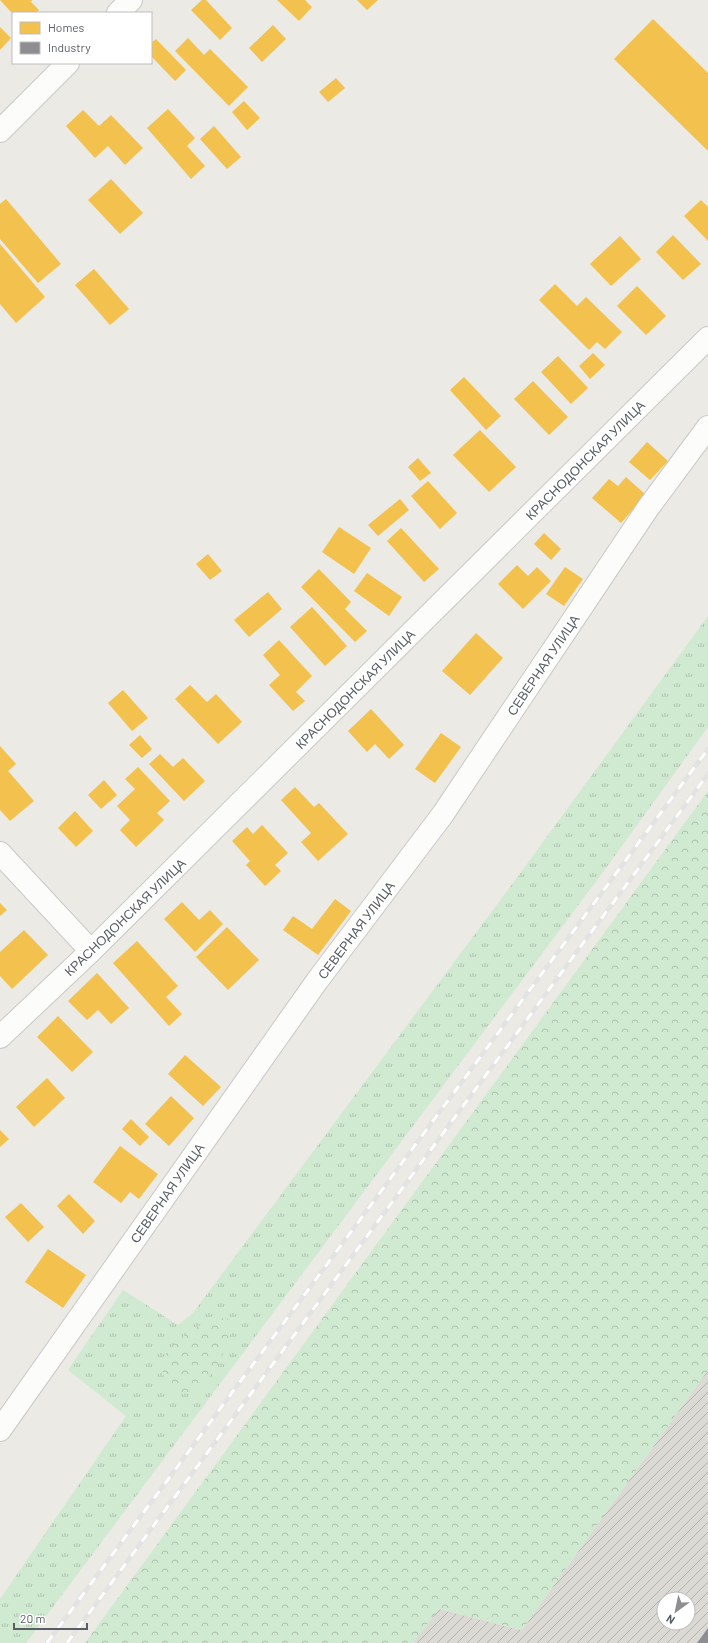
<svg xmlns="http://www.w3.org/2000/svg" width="708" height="1643" font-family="Barlow,sans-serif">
<defs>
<pattern id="industrial-furrows" width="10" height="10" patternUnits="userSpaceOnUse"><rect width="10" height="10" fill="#dbd9d4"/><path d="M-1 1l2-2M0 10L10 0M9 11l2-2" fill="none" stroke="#b5b3b0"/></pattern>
<pattern id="grass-tufts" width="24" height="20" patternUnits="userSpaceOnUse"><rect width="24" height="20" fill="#d0e9d1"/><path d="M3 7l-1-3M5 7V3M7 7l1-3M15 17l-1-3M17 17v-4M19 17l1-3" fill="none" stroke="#acc0ad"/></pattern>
<pattern id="forest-crowns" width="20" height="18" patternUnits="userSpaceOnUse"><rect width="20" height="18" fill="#d0e9d1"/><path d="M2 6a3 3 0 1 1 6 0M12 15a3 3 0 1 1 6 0" fill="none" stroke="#acc0ad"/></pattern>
</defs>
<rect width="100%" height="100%" fill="#ebeae4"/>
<!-- industrial -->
<path fill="url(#industrial-furrows)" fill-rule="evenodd" d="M708 1370V1643H413L439 1609 522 1630ZM664 1599H688V1623H664Z"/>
<!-- grass -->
<path fill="url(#grass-tufts)" d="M708 616V727L603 872 26 1643H0V1599L126 1416 68 1370 123 1290 178 1325 193 1313 519 875Z"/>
<!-- forest -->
<path fill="url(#forest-crowns)" d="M708 791V1370L522 1630 439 1609 413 1643H85Z
M214 1317 228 1319C229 1322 231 1325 231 1328 231 1345 210 1381 196 1390 192 1393 185 1393 181 1394L166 1385C165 1379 161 1369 162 1363 166 1343 198 1327 214 1317Z"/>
<!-- homes -->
<path fill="#f2c14e" d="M0 0H32L31 2 39 10 36 13H12Z
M202 0H206L232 28 220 40 191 10Z
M277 0H305L312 7 299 21Z
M357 0H378L367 10Z
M653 19 708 73V151L614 59Z
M273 25 286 39 262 62 249 48Z
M0 27 11 38 0 50Z
M188 38 204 55 210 49 248 87 229 106 175 51Z
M156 39 186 70 175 81 151 56V43Z
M336 78 345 88 328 102 319 92Z
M244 101 260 118 247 130 232 112Z
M168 109 195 138 187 146 205 166 191 179 147 128Z
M83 110 99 126 111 115 143 148 125 165 108 146 95 158 66 126Z
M214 126 241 157 227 169 200 139Z
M111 179 143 213 120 234 88 200Z
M6 199 61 264 38 283 0 239V204Z
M701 200 708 207V241L684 216Z
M673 235 701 264 683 280 656 252Z
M620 236 641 259 611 286 590 264Z
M0 244 45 297 16 323 0 304Z
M94 269 129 309 110 325 75 285Z
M555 284 577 306 586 297 622 332 605 349 597 342 589 350 539 300Z
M637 286 666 316 646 335 617 306Z
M593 353 605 365 590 379 579 366Z
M558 356 588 388 571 404 541 372Z
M464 377 501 416 486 430 450 390Z
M533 381 568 417 549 435 514 399Z
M480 430 516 467 489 492 453 455Z
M647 442 668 461 650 480 629 462Z
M418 458 431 473 420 481 408 467Z
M626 477 646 495 621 523 592 498 609 479 618 486Z
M428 481 457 513 440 529 411 496Z
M400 499 409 510 378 536 368 525Z
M339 527 371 548 354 574 322 552Z
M401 528 439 569 424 582 387 541Z
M544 533 561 549 551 560 534 544Z
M208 554 222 571 210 580 196 564Z
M517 565 528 576 537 567 551 581 523 609 498 584Z
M565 567 583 579 564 606 546 594Z
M319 569 351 602 345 609 367 631 355 642 301 587Z
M367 573 402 597 389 616 354 591Z
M268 592 282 609 249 637 234 620Z
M312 607 347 646 325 666 290 627Z
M476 633 503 658 470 695 442 671Z
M279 640 312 676 296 692 305 701 293 711 269 685 280 675 263 655Z
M190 685 207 702 216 694 242 722 218 744 175 699Z
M123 690 148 718 132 731 108 703Z
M371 709 404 745 389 759 375 744 367 752 348 731Z
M441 733 461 747 435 783 415 769Z
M140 735 152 749 142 758 129 745Z
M0 746 16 764 8 771 34 801 10 821 0 810Z
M160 754 173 767 183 758 205 781 184 801 149 764Z
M138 767 170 801 157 813 164 820 136 847 120 830 130 820 117 806 135 789 125 779Z
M104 780 117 795 101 809 88 795Z
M295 787 314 807 319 803 348 834 318 861 301 842 311 833 281 800Z
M75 811 93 831 76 847 58 828Z
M262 825 288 853 275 865 281 871 265 886 246 865 250 861 232 841 247 827 253 834Z
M335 899 351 911 318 955 283 930 293 916 312 929Z
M182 902 199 920 210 910 223 924 195 952 164 919Z
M0 903 7 910 0 916Z
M227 927 259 960 228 990 196 957Z
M24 930 48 955 12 989 0 976V952Z
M137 941 178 986 166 997 182 1014 169 1026 113 963Z
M97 973 129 1008 111 1024 98 1010 87 1020 68 1001Z
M58 1016 93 1052 72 1072 37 1037Z
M185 1055 221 1087 203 1106 168 1074Z
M47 1078 65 1098 34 1127 16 1107Z
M171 1096 194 1118 169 1146 145 1124Z
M131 1119 149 1137 140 1146 122 1129Z
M0 1130 9 1139 0 1147Z
M120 1146 158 1174 139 1199 130 1192 121 1203 93 1182Z
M69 1194 95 1221 83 1234 57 1206Z
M21 1203 44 1227 28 1242 5 1217Z
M48 1249 86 1275 63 1308 25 1282Z"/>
<!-- industry -->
<path fill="#8d8d92" d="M708 1628V1643H697Z"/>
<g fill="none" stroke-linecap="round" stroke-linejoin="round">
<!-- minor casing -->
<g stroke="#c8c9c8" stroke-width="24">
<path id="minor" d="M118 13 131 0
M0 131 68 63
M0 853 91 951
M0 1037 91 951 708 338
M0 1430 317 981 443 814 648 508 708 427"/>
</g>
<!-- minor -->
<use href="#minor" stroke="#fcfcfb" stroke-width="22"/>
<!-- rail casing -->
<g stroke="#e2e3e2" stroke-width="4.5">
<path id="rail" d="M47 1643 708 749
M67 1643 708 774"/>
</g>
<!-- rail -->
<use href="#rail" stroke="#fff" stroke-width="3" stroke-dasharray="9" stroke-linecap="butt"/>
</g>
<g text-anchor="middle" stroke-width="4" stroke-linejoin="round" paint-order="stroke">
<!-- street labels -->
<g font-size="13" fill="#595d64" stroke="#fff">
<text transform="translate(585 460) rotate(-45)" y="5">КРАСНОДОНСКАЯ УЛИЦА</text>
<text transform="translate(543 665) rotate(-56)" y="5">СЕВЕРНАЯ УЛИЦА</text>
<text transform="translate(355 689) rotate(-45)" y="5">КРАСНОДОНСКАЯ УЛИЦА</text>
<text transform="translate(125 917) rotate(-44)" y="5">КРАСНОДОНСКАЯ УЛИЦА</text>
<text transform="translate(356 930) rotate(-53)" y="5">СЕВЕРНАЯ УЛИЦА</text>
<text transform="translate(167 1193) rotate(-55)" y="5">СЕВЕРНАЯ УЛИЦА</text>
</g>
</g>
<!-- legend -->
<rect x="12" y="12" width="140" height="52" fill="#ffffff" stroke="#bdbec1"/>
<rect x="20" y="22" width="20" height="12" fill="#f2c14e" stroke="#bdbec1"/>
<text x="48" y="32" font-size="12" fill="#595d64">Homes</text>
<rect x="20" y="42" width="20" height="12" fill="#8d8d92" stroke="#bdbec1"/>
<text x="48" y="52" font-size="12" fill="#595d64">Industry</text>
<!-- north arrow -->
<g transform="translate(676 1611) rotate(213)"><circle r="19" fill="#ffffff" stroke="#bdbec1"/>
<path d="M0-3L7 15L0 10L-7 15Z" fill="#8c8e91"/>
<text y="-6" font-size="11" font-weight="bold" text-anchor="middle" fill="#595d64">N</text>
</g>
<!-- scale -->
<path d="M14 1623v6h73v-6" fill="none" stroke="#595d64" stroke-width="2"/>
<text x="20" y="1623" font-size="12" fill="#595d64" stroke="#ffffff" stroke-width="3" paint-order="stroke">20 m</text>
</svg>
